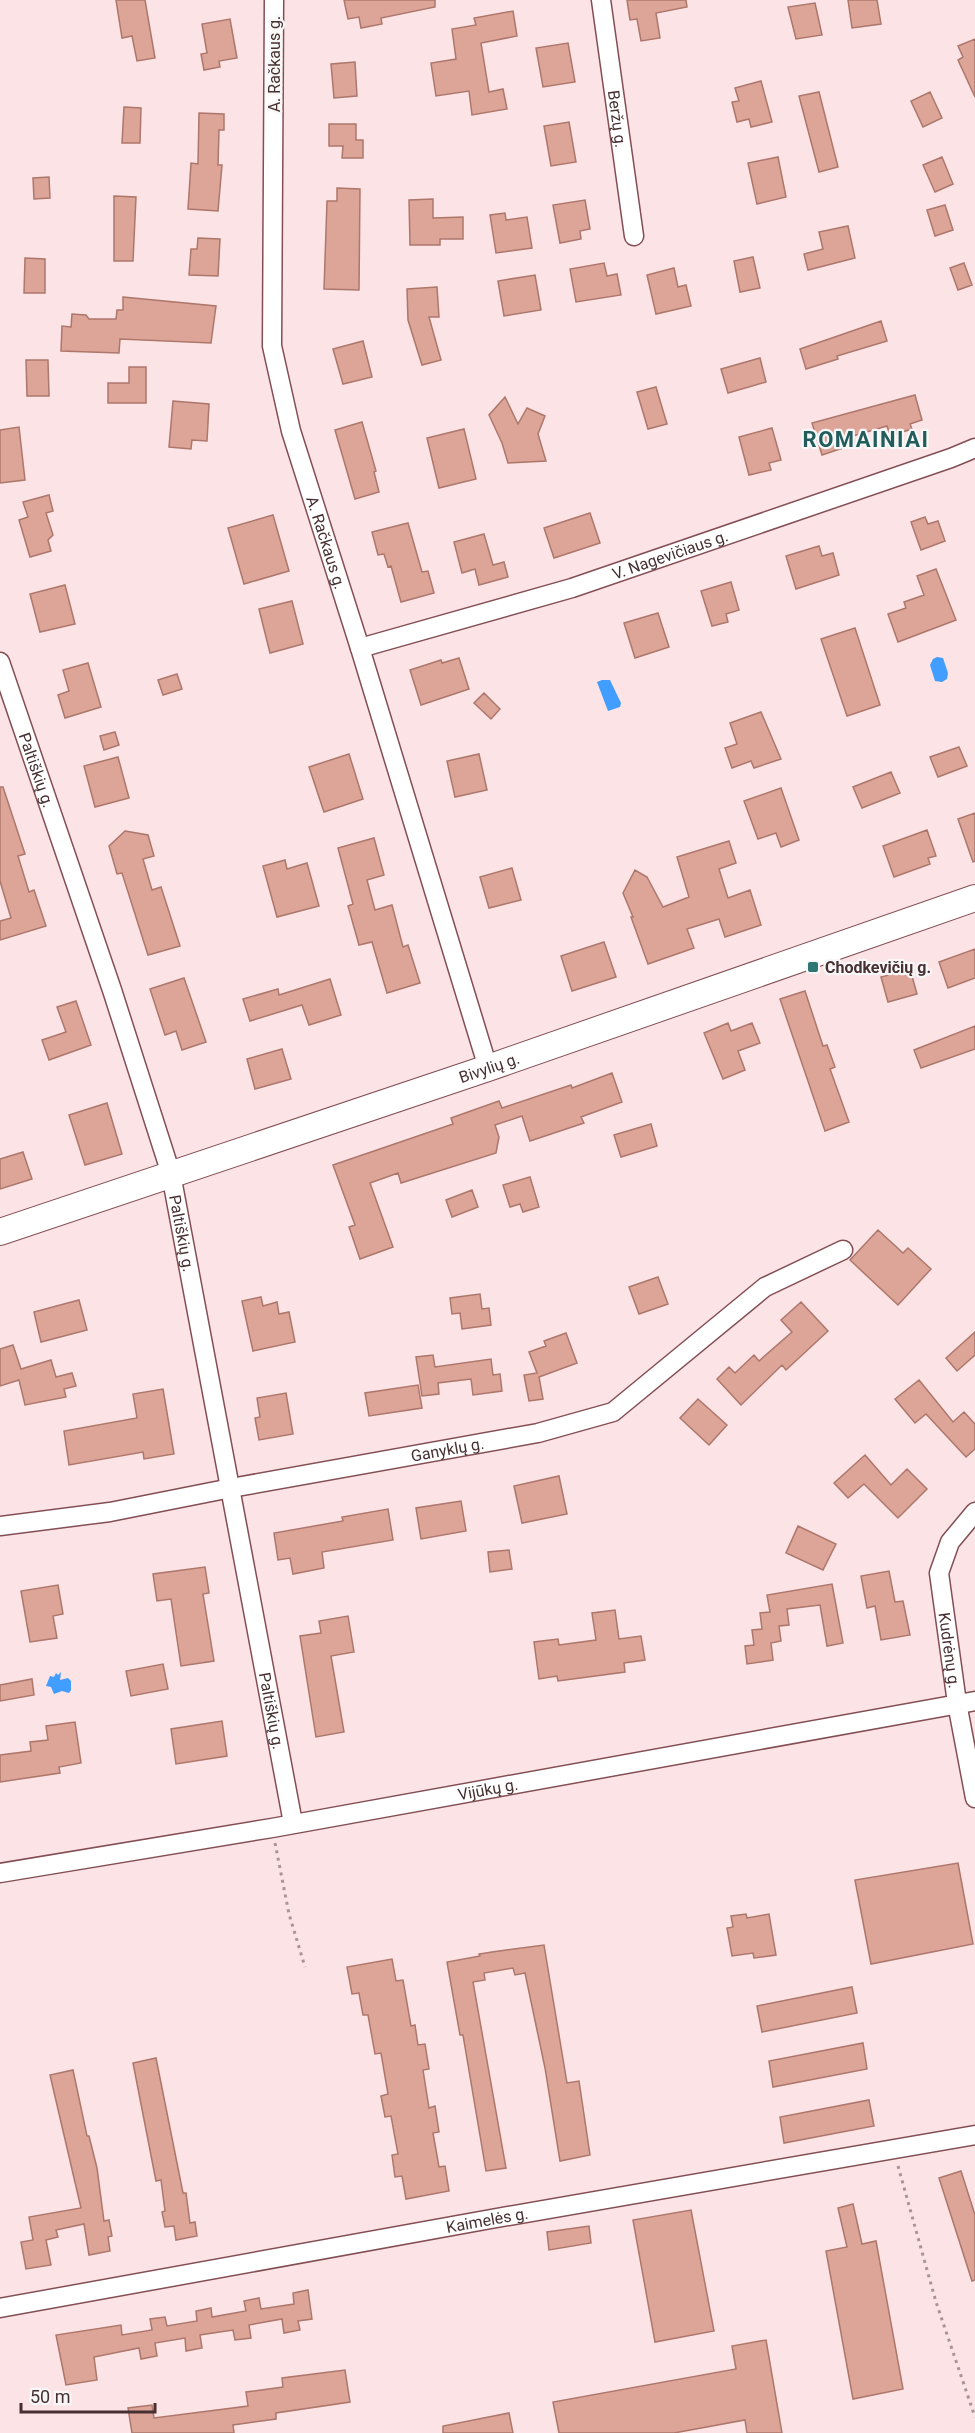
<svg xmlns="http://www.w3.org/2000/svg" width="975" height="2433" font-family="Roboto,sans-serif">
<rect width="100%" height="100%" fill="#fce3e5"/>
<!-- water -->
<path fill="#419dff" d="M937 657 943 658 948 673 947 679 942 682 935 681 930 665 933 659Z
M602 680H610L621 703 620 707 608 711 597 682Z
M61 1672 60 1680 68 1678 71 1681V1690L69 1693 62 1691 54 1694 51 1687 46 1686 50 1676 54 1677 56 1673 58 1675Z"/>
<!-- building -->
<path fill="#dda498" stroke="#ad776c" stroke-width="1.5" d="M116 0H145L155 58 137 61 132 36 122 38Z
M344 0H435V7L381 18 382 24 361 28 359 17 348 19Z
M627 0H686L687 7 656 13 660 38 641 41 637 19 630 20Z
M848 0H877L881 24 852 28Z
M815 3 822 35 796 39 788 7Z
M513 11 517 36 481 43 489 92 503 89 507 109 472 115 469 91 436 96 431 63 456 59 452 29 476 25 474 18Z
M230 19 237 58 219 61 220 67 204 70 201 54 207 53 202 24Z
M975 39V97L958 60 963 57 958 46Z
M568 43 575 82 543 87 536 48Z
M355 62 357 96 334 98 331 64Z
M761 81 772 122 751 127 749 119 737 122 732 102 739 101 735 88Z
M819 92 838 167 819 172 799 96Z
M930 92 942 118 923 127 911 101Z
M124 107 141 108 140 143H122Z
M199 113 224 114V130H219L218 165H222L218 211 188 209 191 163 198 164Z
M569 122 576 162 551 166 544 126Z
M329 124H356V140H363V158H342L343 146H329Z
M778 157 786 197 757 204 748 163Z
M942 157 953 184 935 192 923 165Z
M49 177 50 198 34 199 33 178Z
M337 188 360 189 359 290 324 289 327 201H337Z
M114 196 136 197 133 261H114Z
M433 199V218L463 217V239H440V245H410L409 200Z
M585 200 590 229 580 231 581 239 560 243 553 205Z
M945 205 953 230 935 236 927 210Z
M505 213 506 220 527 217 532 248 496 253 490 215Z
M848 226 855 258 808 270 804 254 823 249 819 232Z
M198 238 220 239 218 276 189 275 191 249H197Z
M753 257 760 288 740 292 734 261Z
M25 258 45 259V293H24Z
M604 263 607 276 617 274 621 295 576 302 570 269Z
M964 263 972 285 958 290 950 268Z
M674 268 678 287 686 285 691 306 656 314 647 275Z
M535 275 541 310 504 316 498 281Z
M437 287 439 317H429L441 360 422 365 408 320 407 289Z
M123 297 216 306 211 343 120 339 119 353 61 351 62 326 71 327 72 314 86 315 89 319H116L117 310H123Z
M881 321 887 341 837 356 838 359 806 369 800 349Z
M363 341 372 377 343 384 333 349Z
M760 358 766 382 728 393 721 369Z
M26 360H48L49 396H27Z
M129 367H146V403H108V383H129Z
M656 387 667 424 648 429 637 392Z
M915 395 922 420 910 424 912 429 890 436 887 426 853 436 855 444 822 455 812 423Z
M505 397 518 424 527 408 545 416 538 434 546 461 508 463 502 443 489 415Z
M173 401 209 404 207 441 192 440 191 449 169 447Z
M362 422 376 471 374 472 379 492 355 499 335 430Z
M19 427 25 480 0 483V430Z
M772 428 781 460 769 463 771 470 749 475 739 437Z
M464 429 476 479 439 488 427 438Z
M49 495 53 511 46 513 53 535 48 540 51 551 30 557 19 520 28 517 23 502Z
M590 513 600 543 554 558 544 528Z
M273 515 289 571 244 584 228 528Z
M925 517 928 524 938 521 945 541 921 550 911 522Z
M408 523 422 572 428 571 434 593 401 602 391 566 388 567 384 554 378 555 372 532Z
M484 534 493 565 504 562 508 577 479 585 475 569 462 573 454 542Z
M819 546 822 556 833 553 839 575 796 589 786 556Z
M936 569 956 620 898 642 888 614 906 608 904 602 924 595 917 576Z
M731 582 739 610 726 614 728 622 712 626 701 591Z
M65 585 75 624 40 632 30 594Z
M292 601 303 644 270 653 259 609Z
M658 613 669 647 635 658 624 623Z
M855 628 880 705 847 716 821 639Z
M459 658 469 689 421 705 410 670 441 660 442 663Z
M88 663 101 707 65 718 58 695 69 691 63 670Z
M177 674 182 689 163 695 158 680Z
M484 693 500 709 491 719 474 703Z
M761 712 781 759 754 768 751 761 732 768 725 748 737 744 730 723Z
M115 732 119 745 104 750 100 736Z
M959 747 967 766 938 777 930 757Z
M349 754 363 799 324 812 309 767Z
M479 754 487 790 455 797 447 761Z
M118 757 129 798 95 807 84 766Z
M891 772 900 793 862 808 853 787Z
M0 787H3L25 854 18 856 29 892 34 890 46 926 0 940V921L11 918 0 881Z
M781 788 799 840 781 847 776 833 758 839 744 801Z
M975 813V861L973 862 958 819Z
M927 830 936 856 928 858 930 864 894 877 883 846Z
M125 831 148 835 154 856 143 859 152 890 161 887 180 946 148 955 122 873 117 874 109 846Z
M374 838 384 875 367 880 375 910 392 905 403 947 408 945 420 983 387 993 372 942 359 945 348 906 353 904 338 848Z
M729 841 736 863 719 869 728 898 750 890 761 925 725 937 719 919 687 929 694 948 648 964 631 917H633L623 893 635 870 647 877 663 907 689 897 677 857Z
M285 860 287 869 307 863 319 906 277 917 263 866Z
M512 868 521 900 489 908 480 877Z
M604 942 616 977 572 991 561 956Z
M975 949V978L948 988 939 962Z
M910 969 917 994 888 1002 881 977Z
M184 978 206 1042 182 1050 176 1031 165 1035 150 989Z
M330 979 341 1015 309 1025 302 1005 250 1021 243 999 278 989 279 995Z
M805 991 823 1046 827 1045 835 1067 830 1069 849 1122 825 1131 780 999Z
M76 1001 91 1045 49 1060 42 1040 66 1032 57 1007Z
M728 1023 731 1031 752 1023 760 1043 738 1051 745 1070 723 1079 704 1033Z
M975 1026V1049L921 1068 914 1050Z
M282 1049 291 1079 255 1089 247 1059Z
M612 1073 622 1102 581 1117 584 1123 530 1141 522 1116 495 1125 499 1137 496 1153 401 1183 398 1173 370 1183 393 1247 360 1259 349 1227 355 1225 333 1165 453 1124 451 1118 499 1101 502 1108 571 1085 572 1088Z
M107 1103 122 1154 85 1165 69 1115Z
M651 1124 657 1146 621 1157 614 1135Z
M23 1152 32 1179 0 1189V1159Z
M530 1177 539 1207 523 1212 520 1204 510 1207 503 1185Z
M472 1190 478 1207 452 1217 446 1200Z
M878 1230 903 1253 908 1248 931 1269 898 1305 850 1260Z
M658 1277 668 1304 639 1314 629 1287Z
M480 1294 482 1309 489 1308 491 1325 462 1329 460 1313 452 1314 450 1298Z
M261 1297 263 1306 277 1302 279 1314 289 1312 295 1342 253 1351 242 1301Z
M79 1300 87 1330 41 1342 34 1312Z
M801 1302 828 1331 786 1370 782 1365 741 1405 717 1379 729 1367 735 1373 754 1355 759 1361 792 1332 781 1320Z
M975 1332V1355L957 1371 946 1358Z
M566 1333 577 1363 539 1377 543 1399 529 1401 524 1375 537 1373 529 1352 546 1346 544 1341Z
M13 1345 21 1369 51 1360 56 1377 72 1373 76 1386 64 1389 66 1397 25 1405 19 1380 0 1386V1349Z
M433 1355 435 1367 491 1359 493 1375 500 1374 502 1391 473 1395 471 1379 438 1383 439 1394 422 1396 416 1357Z
M919 1380 953 1422 964 1412 975 1424V1449L966 1457 926 1414 915 1423 895 1399Z
M418 1385 422 1408 369 1416 365 1393Z
M163 1389 174 1454 144 1459 143 1452 69 1465 64 1431 137 1418 133 1394Z
M286 1393 293 1434 259 1440 255 1418 260 1417 257 1398Z
M698 1399 727 1425 709 1445 680 1418Z
M865 1455 891 1485 907 1469 927 1489 898 1518 864 1484 848 1498 834 1483Z
M559 1476 567 1514 522 1523 514 1486Z
M461 1501 466 1531 421 1539 416 1508Z
M388 1509 393 1540 322 1552 324 1568 293 1574 290 1558 278 1560 274 1533 343 1521 342 1517Z
M798 1526 836 1544 823 1570 786 1553Z
M509 1550 512 1569 490 1572 488 1552Z
M205 1567 209 1593 203 1594 214 1661 181 1666 171 1599 157 1601 153 1574Z
M889 1571 895 1602 903 1601 910 1635 881 1640 875 1606 867 1608 861 1576Z
M832 1584 843 1643 827 1646 820 1605 787 1609 789 1625 779 1626 781 1641 771 1643 773 1660 747 1664 745 1646 754 1645 752 1630 762 1629 760 1613 770 1612 767 1595Z
M58 1585 63 1614 53 1616 57 1638 30 1642 21 1591Z
M615 1610 619 1639 641 1636 645 1660 624 1663 625 1672 558 1681 557 1676 539 1679 534 1642 558 1639 559 1645 596 1640 592 1613Z
M348 1616 354 1652 331 1656 344 1732 316 1737 300 1636 321 1633 319 1621Z
M163 1664 168 1689 131 1696 126 1671Z
M32 1679 34 1695 0 1701V1685Z
M222 1721 227 1756 176 1764 171 1729Z
M75 1722 81 1763 59 1767 60 1773 0 1782V1755L31 1751 30 1742 48 1740 46 1726Z
M958 1863 973 1944 871 1964 855 1880Z
M746 1914 747 1918 769 1914 776 1955 754 1958 753 1953 732 1956 727 1928 733 1927 731 1916Z
M544 1945 567 2083 579 2081 590 2155 560 2161 545 2068 525 1973 515 1975 513 1968 484 1973 485 1980 473 1982 506 2168 486 2171 463 2035H460L447 1962 480 1956 479 1954 492 1952Z
M392 1959 396 1981 403 1980 411 2026 415 2025 418 2045 425 2044 429 2069 423 2070 429 2108 435 2106 439 2132 433 2133 439 2167 445 2166 449 2191 406 2199 402 2176 395 2177 392 2155 398 2154 391 2116 385 2117 381 2096 388 2094 381 2053 375 2054 368 2015H363L359 1993 352 1994 347 1967Z
M852 1987 857 2013 762 2032 757 2006Z
M863 2043 867 2069 773 2087 769 2061Z
M156 2058 183 2193H186L190 2223 195 2222 197 2236 176 2240 174 2226 165 2227 162 2212 165 2211 161 2180 156 2181 133 2063Z
M73 2070 87 2136H89L97 2168 104 2221 109 2220 112 2236 108 2237 110 2251 89 2255 84 2224 56 2230 58 2237 46 2240 51 2265 26 2269 21 2242 33 2240 29 2217 81 2208 50 2075Z
M869 2100 874 2126 784 2143 780 2117Z
M961 2171 975 2215V2280L972 2281 939 2178Z
M853 2204 862 2244 876 2241 903 2389 853 2399 826 2251 847 2247 838 2208Z
M691 2210 714 2331 655 2342 633 2220Z
M589 2226 591 2243 549 2250 547 2232Z
M308 2290 312 2319 298 2321 300 2330 284 2333 282 2319 249 2325 251 2338 235 2340 233 2330 200 2335 202 2348 186 2351 185 2338 155 2343 157 2356 141 2359 139 2348 94 2357 97 2380 66 2385 56 2335 121 2325 122 2335 152 2330 150 2319 165 2317 167 2326 197 2321 196 2311 211 2308 212 2317 246 2311 244 2301 259 2298 261 2309 294 2304 293 2293Z
M766 2340 782 2433H747L745 2420 674 2433H559L553 2402 736 2369 732 2346Z
M345 2370 350 2402 276 2413V2419L233 2425 234 2433H132L128 2408 152 2405 154 2418 248 2406 246 2392 283 2387 282 2378Z
M509 2413 513 2433H443V2426Z"/>
<g fill="none" stroke-linecap="round" stroke-linejoin="round">
<!-- street casing -->
<g stroke="#834f55" stroke-width="21">
<g id="street">
<path id="s1" d="M274 0 272 346 291 431 360 648 488 1068"/>
<path id="s2" d="M601 0 634 236"/>
<path id="s3" d="M360 648 572 588 951 458 975 448"/>
<path id="s4" d="M0 662 112 990 171 1174 293 1823"/>
<path id="s5" d="M975 1512 950 1542 939 1573 957 1703 975 1798"/>
<path id="s6" d="M0 1526 110 1512 231 1488 538 1433 613 1412 765 1287 843 1250"/>
<path id="s7" d="M0 1873 272 1828 975 1701"/>
<path id="s8" d="M0 2308 491 2219 975 2135"/>
</g>
</g>
<!-- secondary casing -->
<g stroke="#834f55" stroke-width="28">
<g id="secondary">
<path id="s9" d="M0 1232 488 1068 975 898"/>
</g>
</g>
<!-- path -->
<path stroke="#ac9496" stroke-width="3" stroke-dasharray="3 4.5" stroke-linecap="butt" d="M275 1843 289 1914 305 1967
M898 2166 936 2302 975 2417"/>
<!-- street -->
<use href="#street" stroke="#fff" stroke-width="18"/>
<!-- secondary -->
<use href="#secondary" stroke="#fff" stroke-width="26"/>
</g>
<!-- markers -->
<rect fill="#2d7674" stroke="#f7f7f7" stroke-width="2" x="807" y="961" width="12" height="12" rx="3"/>
<g text-anchor="middle" stroke-width="4.5" stroke-linejoin="round" paint-order="stroke">
<!-- street labels -->
<g font-size="16" fill="#473032" stroke="#f7f7f7">
<text transform="translate(274 64) rotate(-90)" y="6">A. Račkaus g.</text>
<text dy="6" stroke="none"><textPath href="#s2" startOffset="120">Beržų g.</textPath></text>
<text dy="6" stroke="none"><textPath href="#s1" startOffset="550">A. Račkaus g.</textPath></text>
<text dy="6" stroke="none"><textPath href="#s3" startOffset="324">V. Nagevičiaus g.</textPath></text>
<text dy="6" stroke="none"><textPath href="#s4" startOffset="114">Paltiškių g.</textPath></text>
<text dy="6" stroke="none"><textPath href="#s9" startOffset="516">Bivylių g.</textPath></text>
<text dy="6" stroke="none"><textPath href="#s4" startOffset="600">Paltiškių g.</textPath></text>
<text dy="6" stroke="none"><textPath href="#s6" startOffset="454">Ganyklų g.</textPath></text>
<text dy="6" stroke="none"><textPath href="#s5" startOffset="150">Kudrėnų g.</textPath></text>
<text dy="6" stroke="none"><textPath href="#s4" startOffset="1086">Paltiškių g.</textPath></text>
<text dy="6" stroke="none"><textPath href="#s7" startOffset="495">Vijūkų g.</textPath></text>
<text dy="6" stroke="none"><textPath href="#s8" startOffset="495">Kaimelės g.</textPath></text>
</g>
<!-- poi labels -->
<g font-size="16" font-weight="bold" fill="#473032" stroke="#f7f7f7" text-anchor="start">
<text x="825" y="973">Chodkevičių g.</text>
</g>
<!-- district labels -->
<g font-size="22" font-weight="bold" letter-spacing="1.5" fill="#225d5b" stroke="#f7f7f7">
<text x="866" y="447">ROMAINIAI</text>
</g>
</g>
<!-- scale -->
<path d="M21 2403v9h134v-9" fill="none" stroke="#473032" stroke-width="3"/>
<text x="30" y="2403" font-size="18" fill="#473032" stroke="#f7f7f7" stroke-width="4.5" paint-order="stroke">50 m</text>
</svg>
